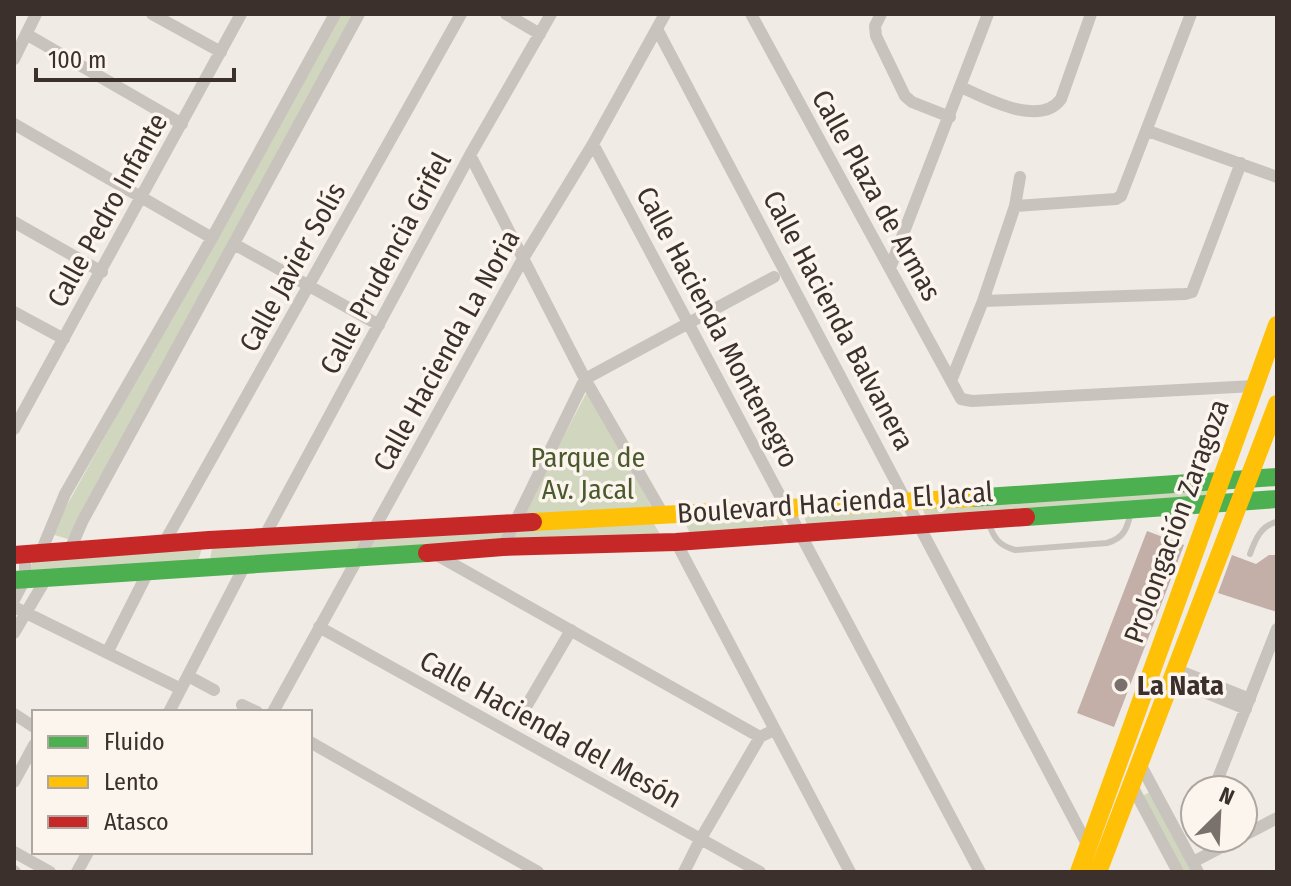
<svg xmlns="http://www.w3.org/2000/svg" width="1291" height="886" font-family="'Fira Sans Condensed',sans-serif">
<rect width="100%" height="100%" fill="#f0ebe5"/>
<!-- green -->
<path fill="#d1d6bf" d="M339 14H354L68 539 51 534Z
M588 390 652 508 520 519Z
M1209 487 1203 502 926 519 922 506Z
M898 508 906 521 808 527 803 514Z
M778 515 787 529 691 536 685 523Z
M654 524 663 539 359 557 373 535Z
M364 539 355 551 210 560 212 548Z
M202 548 199 558 201 561 30 572 28 570 35 558Z
M1150 792 1193 872H1180L1140 797Z"/>
<!-- building -->
<path fill="#c3afa7" d="M1147 531 1184 545 1114 727 1077 713Z
M1232 555 1256 564 1269 555H1277V612L1218 593Z"/>
<g fill="none" stroke-linecap="round" stroke-linejoin="round">
<!-- lane -->
<path stroke="#c9c3be" stroke-width="6" d="M988 522C994 538 998 545 1015 550L1107 543C1124 538 1127 529 1131 512
M1250 554C1255 540 1261 525 1277 522"/>
<!-- street -->
<path stroke="#c9c3be" stroke-width="12" d="M152 14 221 52
M506 14 540 34
M751 14 961 399 972 401 1254 386
M881 14 875 26 876 36 905 96 912 102 950 117
M657 29 1088 846
M26 34 182 124
M14 59 36 14
M961 87C985 98 1040 128 1061 99L1091 14
M14 124 212 238
M1148 131 1277 177
M593 144 980 872
M470 155 585 379 664 516
M1015 206 1020 177
M14 222 102 272
M234 244 379 325
M890 268 988 14
M983 301 1185 294 1192 292 1241 163
M14 312 64 339
M951 381 983 301 1015 206 1116 199 1121 196 1191 14
M14 429 241 14
M264 537 470 155 551 14
M676 542 850 872
M164 543 461 14
M503 547 585 379 774 277
M41 552 65 494 212 238 335 14
M69 552 82 522 359 14
M435 554 760 737 774 730
M14 600 25 579V554
M14 607 181 689
M319 627 760 872
M14 633 47 577
M108 651 149 570
M1175 669 1250 699
M188 676 214 690
M1172 679 1246 709
M242 705 257 712
M169 712 245 565
M273 712 524 257 593 144 665 14
M523 712 571 630
M14 714 34 727
M310 742 538 872
M1139 762 1198 872
M14 782 34 745
M1131 784 1178 872
M1215 786 1277 629
M1243 836 1277 818
M14 852 50 872
M1193 862 1239 838
M14 871 15 872
M77 872 88 852
M684 872 700 840 760 737"/>
<!-- fast -->
<path stroke="#4caf50" stroke-width="18" d="M971 498 1277 477
M1026 517 1277 499
M14 580 427 553"/>
<!-- slow -->
<path stroke="#ffc107" stroke-width="18" d="M533 522 971 498
M1079 872 1277 325
M1098 872 1277 404"/>
<!-- jam -->
<path stroke="#c62828" stroke-width="18" d="M427 553 503 547 676 542 1026 517
M14 555 209 540 533 522"/>
</g>
<!-- markers -->
<circle fill="#7a716c" stroke="#fbf5ee" stroke-width="3" cx="1121" cy="685" r="8"/>
<g text-anchor="middle" stroke-width="7" stroke-linejoin="round" paint-order="stroke">
<!-- street labels -->
<g font-size="28" fill="#3b302b" stroke="#fbf5ee">
<text transform="translate(877 195) rotate(61)" y="10">Calle Plaza de Armas</text>
<text transform="translate(107 210) rotate(-61)" y="10">Calle Pedro Infante</text>
<text transform="translate(385 263) rotate(-62)" y="10">Calle Prudencia Grifel</text>
<text transform="translate(292 267) rotate(-61)" y="10">Calle Javier Solís</text>
<text transform="translate(839 320) rotate(62)" y="10">Calle Hacienda Balvanera</text>
<text transform="translate(718 327) rotate(62)" y="10">Calle Hacienda Montenegro</text>
<text transform="translate(446 350) rotate(-61)" y="10">Calle Hacienda La Noria</text>
<text transform="translate(835 502) rotate(-4)" y="10">Boulevard Hacienda El Jacal</text>
<text transform="translate(1176 521) rotate(-70)" y="10">Prolongación Zaragoza</text>
<text transform="translate(551 729) rotate(29)" y="10">Calle Hacienda del Mesón</text>
</g>
<!-- park labels -->
<g font-size="28" fill="#4a5a2e" stroke="#fbf5ee">
<text x="588" y="467">Parque de<tspan x="588" dy="32">Av. Jacal</tspan></text>
</g>
<!-- poi labels -->
<g font-size="28" font-weight="bold" fill="#3b302b" stroke="#fbf5ee" text-anchor="start">
<text x="1137" y="695">La Nata</text>
</g>
</g>
<!-- border -->
<rect width="1291" height="886" fill="none" stroke="#3b302b" stroke-width="32"/>
<!-- legend -->
<rect x="32" y="710" width="280" height="144" fill="#fbf5ee" stroke="#aea6a0" stroke-width="2"/>
<rect x="48" y="736" width="40" height="12" fill="#4caf50" stroke="#aea6a0" stroke-width="2"/>
<text x="104" y="750" font-size="24" fill="#3b302b">Fluido</text>
<rect x="48" y="776" width="40" height="12" fill="#ffc107" stroke="#aea6a0" stroke-width="2"/>
<text x="104" y="790" font-size="24" fill="#3b302b">Lento</text>
<rect x="48" y="816" width="40" height="12" fill="#c62828" stroke="#aea6a0" stroke-width="2"/>
<text x="104" y="830" font-size="24" fill="#3b302b">Atasco</text>
<!-- north arrow -->
<g transform="translate(1219 814) rotate(24)"><circle r="38" fill="#fbf5ee" stroke="#aea6a0" stroke-width="2"/>
<path d="M0-6L14 30L0 20L-14 30Z" fill="#7a716c"/>
<text y="-12" font-size="22" font-weight="bold" text-anchor="middle" fill="#3b302b">N</text>
</g>
<!-- scale -->
<path d="M36 68v12h198v-12" fill="none" stroke="#3b302b" stroke-width="4"/>
<text x="48" y="68" font-size="24" fill="#3b302b" stroke="#fbf5ee" stroke-width="6" paint-order="stroke">100 m</text>
</svg>
